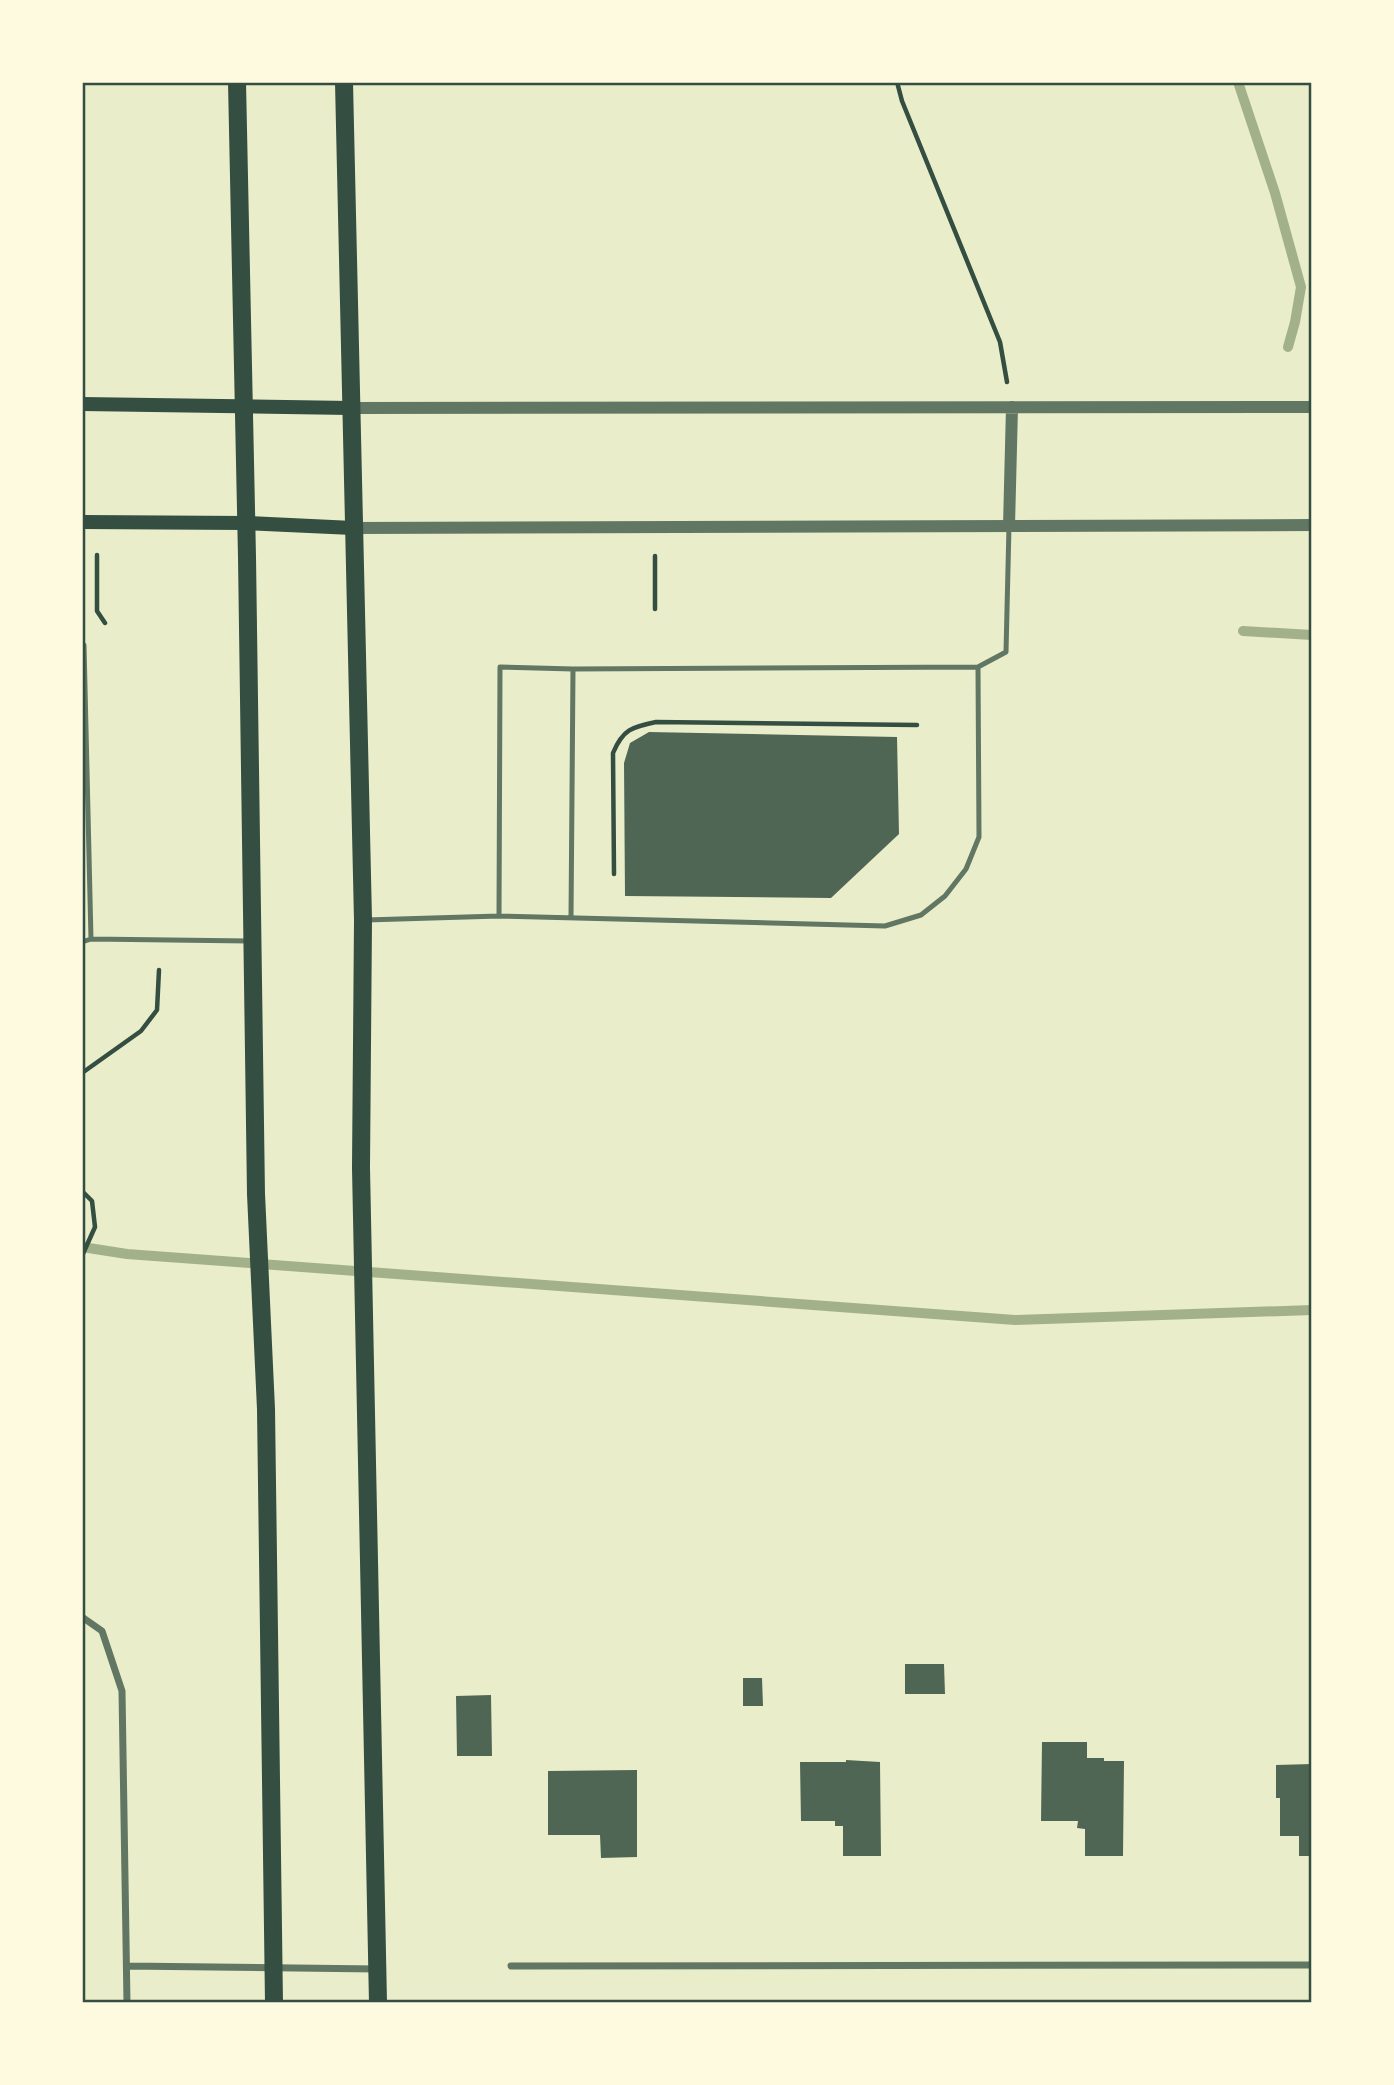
<svg xmlns="http://www.w3.org/2000/svg" width="1394" height="2085" font-family="'Source Serif 4',serif">
<rect width="100%" height="100%" fill="#e9edc9"/>
<g fill="none" stroke-linecap="round" stroke-linejoin="round">
<!-- stream -->
<path stroke="#a3b18a" stroke-width="10" d="M1238 82 1275 193 1301 287 1295 322 1288 347
M1243 631 1312 635
M82 1247 127 1254 1015 1320 1312 1310"/>
</g>
<!-- building -->
<path fill="#4f6655" d="M649 732 897 737 899 834 831 898 625 896 624 763 630 743Z
M905 1664H944L945 1694H905Z
M743 1678H762L763 1706H743Z
M491 1695 492 1756H457L456 1696Z
M1042 1742H1087V1758H1104V1761H1124L1123 1856H1085V1829L1077 1828 1078 1821H1041Z
M846 1760 880 1762 881 1856H843V1826H835V1821H801L800 1762H846Z
M1312 1764V1856H1299V1836H1280V1798H1276V1765Z
M637 1770V1857L601 1858 600 1835H548V1771Z"/>
<g fill="none" stroke-linecap="round" stroke-linejoin="round">
<!-- path -->
<path stroke="#344e41" stroke-width="4.5" d="M897 82 902 101 1000 342 1007 382
M97 555V611L105 623
M655 609V556
M614 874 613 753C623 729 632 727 656 722L917 725
M82 1073 141 1031 157 1010 159 970
M82 1191 92 1201 95 1227 82 1256"/>
<!-- service -->
<path stroke="#617663" stroke-width="5" d="M82 645H84L91 939
M499 916 500 667 573 669 978 667
M571 918 573 669
M366 920 499 916 885 926 921 915 945 896 966 869 979 837 978 667 1006 652 1009 526
M82 942 91 939 249 941"/>
<!-- minor -->
<path stroke="#617663" stroke-width="7" d="M82 1617 102 1631 122 1691 127 2003
M127 1966 377 1969
M511 1966 1312 1965"/>
<!-- tertiary -->
<path stroke="#617663" stroke-width="12" d="M350 408 1312 407
M1009 526 1012 407
M353 528 1312 525"/>
<!-- secondary -->
<path stroke="#344e41" stroke-width="14" d="M82 404 350 408
M82 522 246 523 353 528"/>
<!-- primary -->
<path stroke="#344e41" stroke-width="18" d="M237 82 247 557 256 1194 266 1409 274 2003
M344 82 363 920 361 1168 378 2003"/>
</g>
<!-- border -->
<rect width="1394" height="2085" fill="none" stroke="#fefae0" stroke-width="168"/>
<rect x="84" y="84" width="1226" height="1917" fill="none" stroke="#344e41" stroke-width="2.5"/>
</svg>
